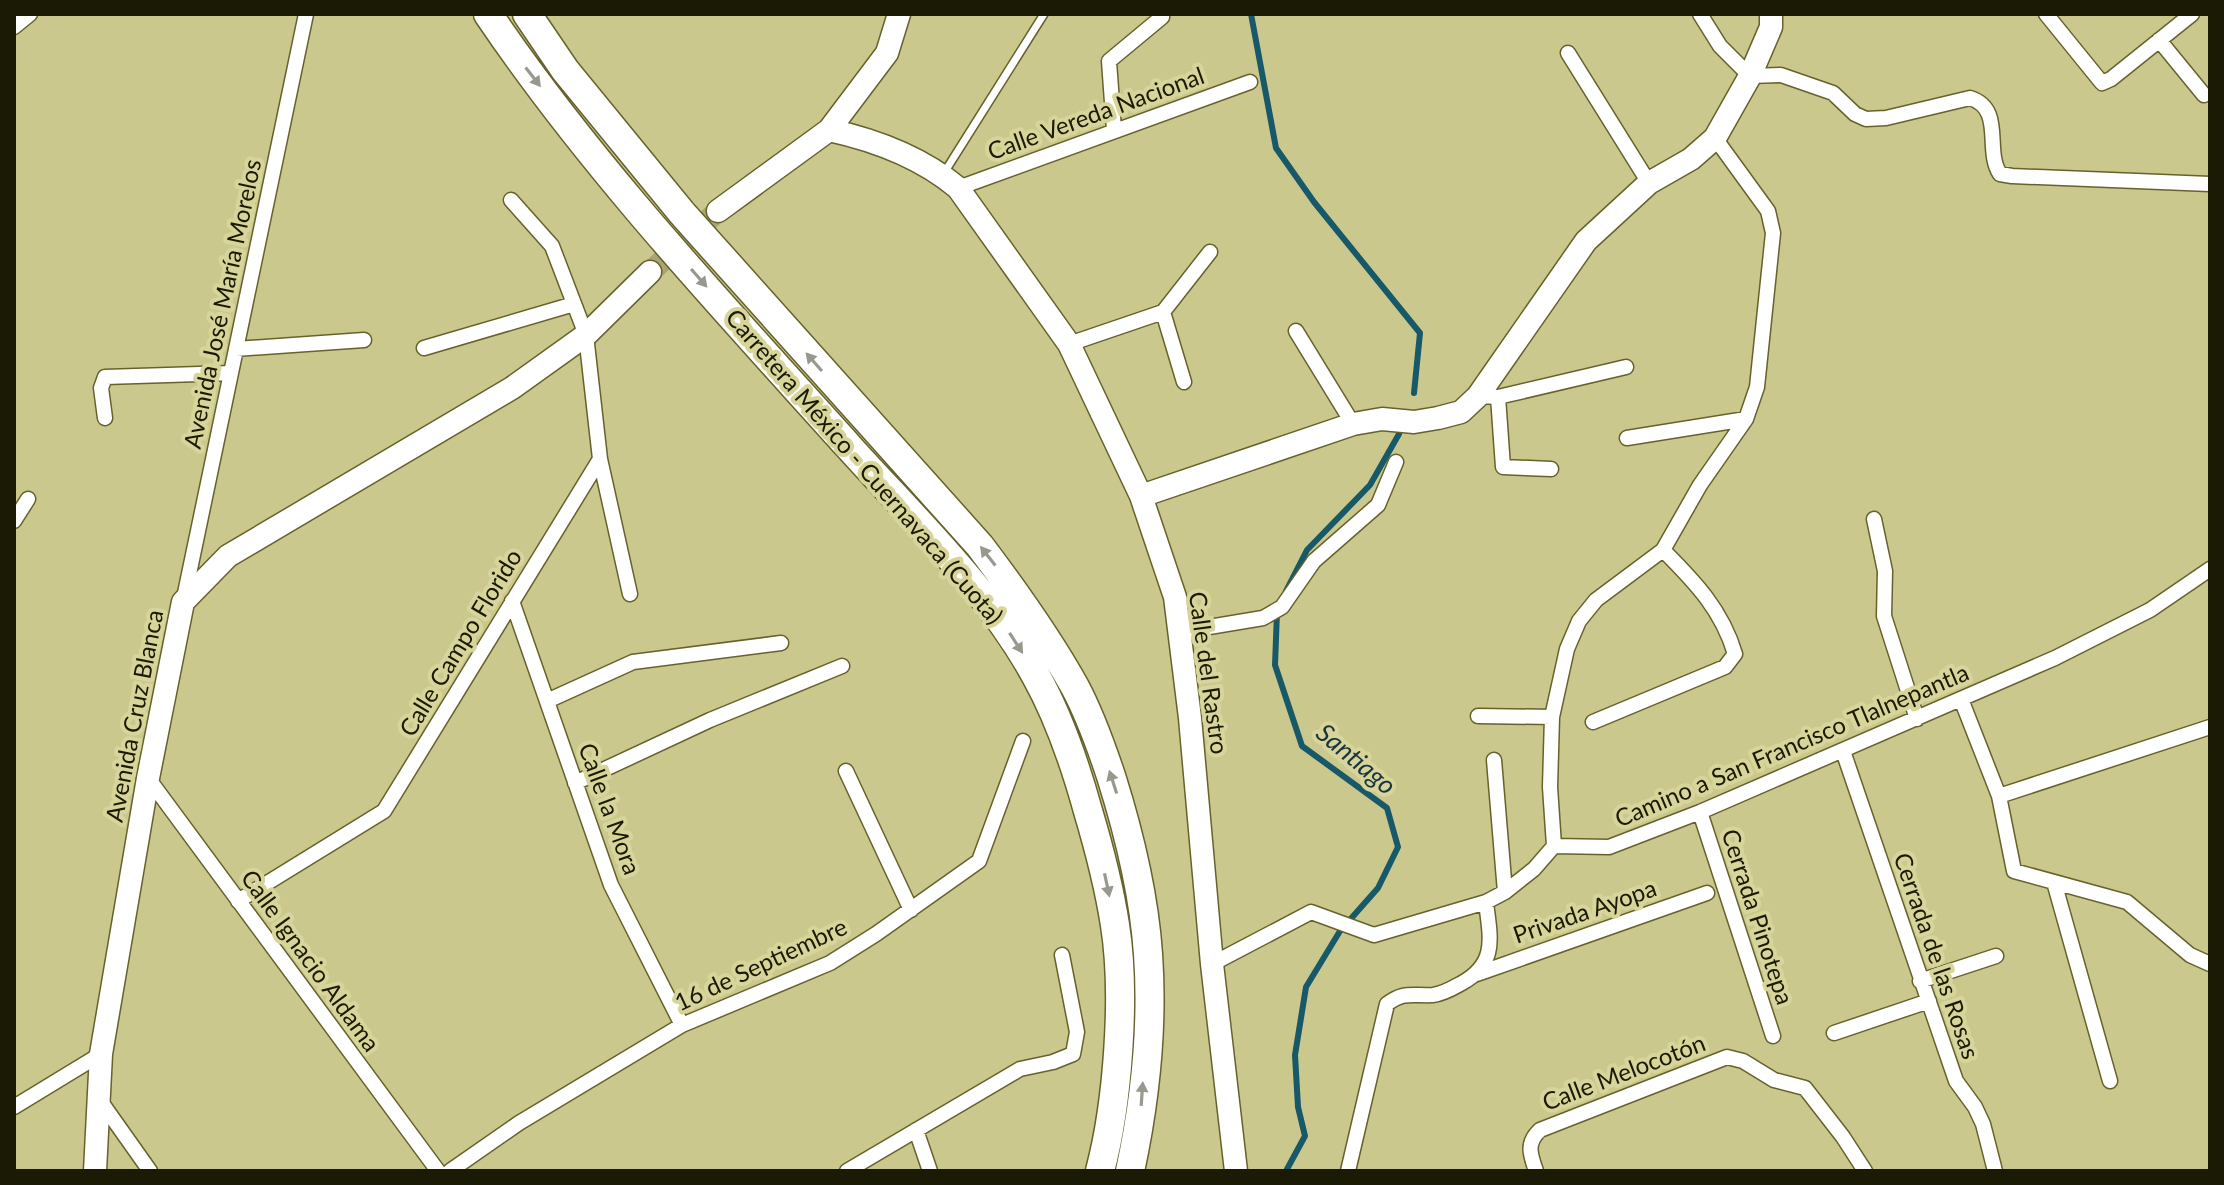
<svg xmlns="http://www.w3.org/2000/svg" width="2224" height="1185" font-family="Lato,sans-serif">
<rect width="100%" height="100%" fill="#cbc88e"/>
<g fill="none" stroke-linecap="round" stroke-linejoin="round">
<!-- stream -->
<path stroke="#175968" stroke-width="6" d="M1251 14 1276 148 1314 202 1420 333 1414 393
M1286 591 1307 550 1370 485 1399 434
M1277 612 1275 665 1302 746 1387 808 1398 847 1378 888 1340 931 1306 987 1295 1055 1298 1107 1305 1136 1286 1171"/>
<!-- secondary-tunnel -->
<path stroke="#a8a572" stroke-width="22" stroke-dasharray="22 11" stroke-linecap="butt" d="M650 272 718 211"/>
<!-- lane casing -->
<g stroke="#65622b" stroke-width="10">
<path id="lane" d="M944 173 1044 14"/>
</g>
<!-- street casing -->
<g stroke="#65622b" stroke-width="17">
<path id="street" d="M1700 14 1720 46 1750 76 1781 75 1833 93 1855 114 1866 119 1886 118 1970 98C2005 109 1984 150 2000 174L2012 176 2210 184
M2046 14 2102 83 2111 79 2192 14
M14 27 30 14
M2159 40 2204 95
M1568 53 1649 183
M1114 130 1109 61 1162 17 1161 14
M958 188 1250 82
M1163 312 1210 252
M1296 331 1353 424
M1069 344 1163 312 1184 382
M424 348 574 304
M236 349 364 340
M1478 396 1498 397 1626 367
M1498 397 1503 467 1551 469
M105 418 101 388 105 377 231 373
M1627 438 1746 419
M600 459 630 594
M1874 519 1885 571 1884 616 1917 719
M14 521 28 499
M184 598 306 14
M512 601 611 885 682 1025
M1179 632 1263 618 1282 607 1314 561 1378 505 1396 462
M1961 699 1999 796 2014 871 2127 902 2190 955 2210 964
M547 701 633 662 781 643
M1478 716 1552 717
M1593 722 1725 667 1735 654C1722 610 1695 582 1663 550
M1843 751 1956 1081 1975 1107 1983 1124 1995 1171
M1494 760 1505 892
M846 771 911 910
M148 778 438 1171
M575 783 710 720 842 666
M1999 796 2210 727
M1700 812 1773 1036
M1554 846 1550 787 1552 717 1567 649 1579 621 1596 600 1663 550 1700 485 1746 419 1757 387 1773 233 1768 211 1715 138
M2054 882 2110 1081
M238 901 384 811 600 459 586 335 552 246 511 200
M1212 964 1311 912 1374 935 1486 902 1505 892 1534 869 1554 846 1609 847 1700 812 2055 658 2150 610 2210 569
M1477 974 1707 893
M1920 981 1996 956
M1834 1033 1929 1001
M99 1099 150 1171
M14 1107 101 1054
M916 1130 930 1171
M450 1171 519 1123 682 1025 830 963 876 934 979 861 1023 741
M847 1171 1020 1069 1053 1062 1073 1054 1077 1032 1062 955
M1348 1171 1387 1004C1404 991 1412 996 1433 995 1443 994 1453 988 1462 983 1498 963 1490 937 1486 902
M1536 1171C1530 1154 1526 1143 1540 1130L1727 1057 1743 1061 1774 1080 1805 1088 1843 1137 1865 1171"/>
</g>
<!-- secondary casing -->
<g stroke="#65622b" stroke-width="25">
<path id="secondary" d="M829 130C875 140 921 157 958 188L1069 344 1141 496 1175 597 1190 718 1212 964 1236 1171
M718 211 829 130 887 53 899 14
M1141 496 1353 424 1382 419 1414 422 1438 418 1461 412 1478 396 1586 241 1649 183 1691 159 1715 138 1750 76 1771 27V14
M95 1171 101 1054 148 778 183 602 228 556 512 388 586 335 650 272"/>
</g>
<!-- highway casing -->
<g stroke="#65622b" stroke-width="31">
<path id="highway" d="M488 14C592 168 725 309 849 447 914 519 989 590 1036 676 1060 719 1075 764 1088 811 1099 848 1109 886 1115 925 1126 994 1118 1103 1100 1171
M527 14 565 70 682 213 980 546C1014 591 1047 637 1075 687 1090 715 1101 746 1111 776 1129 833 1144 895 1148 954 1153 1025 1145 1101 1130 1171"/>
</g>
<!-- lane -->
<use href="#lane" stroke="#fff" stroke-width="7"/>
<!-- street -->
<use href="#street" stroke="#fff" stroke-width="14"/>
<!-- secondary -->
<use href="#secondary" stroke="#fff" stroke-width="22"/>
<!-- highway -->
<use href="#highway" stroke="#fff" stroke-width="28"/>
</g>
<!-- one-way arrows -->
<defs><path id="oneway-solid" d="M-6-.8H1V-3.2L6.5 0L1 3.2V.8H-6Z" transform="scale(2)"/></defs>
<g fill="#98988e">
<use href="#oneway-solid" transform="translate(533 77) rotate(52)"/>
<use href="#oneway-solid" transform="translate(699 278) rotate(49)"/>
<use href="#oneway-solid" transform="translate(814 362) rotate(-131)"/>
<use href="#oneway-solid" transform="translate(988 556) rotate(-128)"/>
<use href="#oneway-solid" transform="translate(1016 643) rotate(57)"/>
<use href="#oneway-solid" transform="translate(1113 782) rotate(-108)"/>
<use href="#oneway-solid" transform="translate(1107 885) rotate(78)"/>
<use href="#oneway-solid" transform="translate(1142 1094) rotate(-86)"/>
</g>
<g text-anchor="middle" stroke-width="8" stroke-linejoin="round" paint-order="stroke">
<!-- street labels -->
<g font-size="24" fill="#1b1a04" stroke="#d8d59b">
<text transform="translate(1096 114) rotate(-20)" y="8">Calle Vereda Nacional</text>
<text transform="translate(223 304) rotate(-78)" y="8">Avenida José María Morelos</text>
<text transform="translate(864 467) rotate(49)" y="8">Carretera México - Cuernavaca (Cuota)</text>
<text transform="translate(461 643) rotate(-59)" y="8">Calle Campo Florido</text>
<text transform="translate(1208 673) rotate(82)" y="8">Calle del Rastro</text>
<text transform="translate(135 716) rotate(-79)" y="8">Avenida Cruz Blanca</text>
<text transform="translate(1792 746) rotate(-23)" y="8">Camino a San Francisco Tlalnepantla</text>
<text transform="translate(609 809) rotate(70)" y="8">Calle la Mora</text>
<text transform="translate(1585 912) rotate(-19)" y="8">Privada Ayopa</text>
<text transform="translate(1757 917) rotate(72)" y="8">Cerrada Pinotepa</text>
<text transform="translate(1936 956) rotate(71)" y="8">Cerrada de las Rosas</text>
<text transform="translate(310 961) rotate(54)" y="8">Calle Ignacio Aldama</text>
<text transform="translate(761 965) rotate(-25)" y="8">16 de Septiembre</text>
<text transform="translate(1624 1073) rotate(-21)" y="8">Calle Melocotón</text>
</g>
<!-- water labels -->
<g font-size="26" font-style="italic" fill="#1b353f" stroke="#d8d59b">
<text transform="translate(1356 759) rotate(40)" y="9">Santiago</text>
</g>
</g>
<!-- border -->
<rect width="2224" height="1185" fill="none" stroke="#1b1a04" stroke-width="32"/>
</svg>
